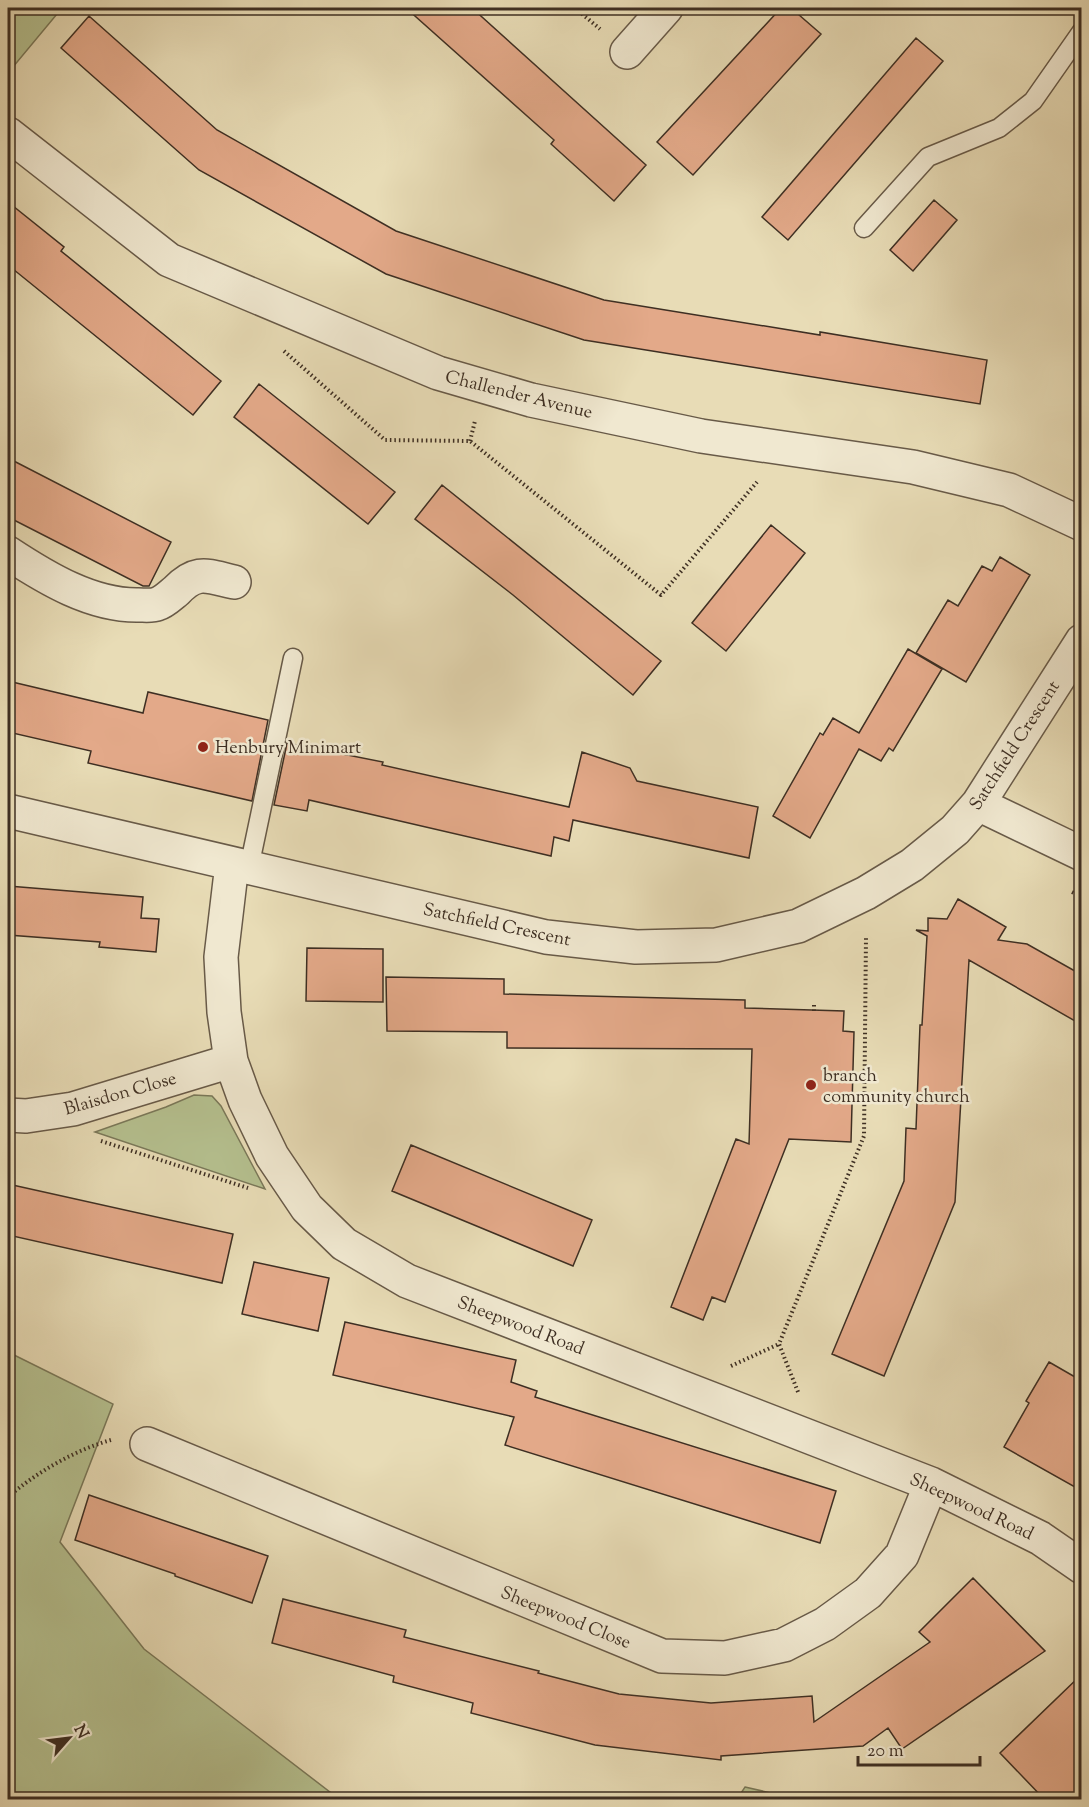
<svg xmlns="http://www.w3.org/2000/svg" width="1089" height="1807" font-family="'Sorts Mill Goudy',serif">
<rect width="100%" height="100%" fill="#e8dcb6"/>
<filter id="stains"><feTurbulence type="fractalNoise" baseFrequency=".00333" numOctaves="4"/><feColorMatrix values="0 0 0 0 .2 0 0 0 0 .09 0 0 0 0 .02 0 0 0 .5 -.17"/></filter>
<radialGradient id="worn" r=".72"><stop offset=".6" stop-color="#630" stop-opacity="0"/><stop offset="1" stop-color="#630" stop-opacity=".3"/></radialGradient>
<!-- green -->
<path fill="#b5c08f" stroke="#7a7859" stroke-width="1.5" d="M8 8H62L8 73Z
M194 1095 212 1096 221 1106 265 1189 95 1132 166 1107Z
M8 1352 113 1404 60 1542 144 1649 339 1799H8Z
M745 1787 797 1799H737Z"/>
<!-- building -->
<path fill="#e3a989" stroke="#3e2f23" stroke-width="1.5" d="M406 8H472L646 165 614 201 551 144 554 140Z
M781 8H791L821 34 693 175 657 142Z
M89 16 217 130 396 231 604 300 820 335V332L987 360 980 404 584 340 386 274 199 170 61 48Z
M916 38 943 61 788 240 762 217Z
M934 200 957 220 913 271 890 250Z
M8 202 64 247 61 251 221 381 193 415 8 265Z
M259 384 395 492 368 524 234 417Z
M8 458 171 542 149 586H143L8 517Z
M442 485 661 661 633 695 513 595 415 519Z
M771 525 805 553 726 651 692 623Z
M1000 557 1030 575 966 682 916 653 948 600 958 606 982 566 992 571Z
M908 649 942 669 893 751 889 748 881 761 859 749 810 838 773 816 820 733 823 735 833 718 859 733Z
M8 681 143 713 148 692 268 720 252 801 88 763 91 751 8 732Z
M287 743 383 762 382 765 569 807 582 752 630 768 637 781 758 807 749 858 573 820 569 841 554 837 551 856 309 800 307 811 274 805Z
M8 886 143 897 141 918 159 919 156 952 99 947 100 942 8 935Z
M958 899 1006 927 998 940 1027 944 1082 975V1025L969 960 955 1202 884 1376 832 1354 904 1181 906 1128 916 1129 920 1025H922L927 936 916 930 928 931V918L947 919Z
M307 948 383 949V1002L306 1001Z
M386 977 504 979V994L745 1000V1008L844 1011 843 1031 854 1032 851 1142 789 1139 725 1302 712 1297 703 1320 671 1307 736 1139 749 1144 752 1049 507 1048V1032L387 1031Z
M411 1145 592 1220 573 1266 392 1191Z
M8 1184 233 1234 222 1283 8 1235Z
M254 1262 329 1278 318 1331 242 1314Z
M345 1322 516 1360 511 1382 537 1391 535 1397 836 1491 820 1543 505 1445 514 1417 333 1375Z
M1049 1362 1082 1381V1491L1004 1447 1029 1403 1026 1401Z
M89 1495 268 1556 252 1603 175 1576V1574L75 1540Z
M973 1578 1045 1651 902 1749 888 1728 863 1746 721 1756V1760L595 1745 471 1713 473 1703 393 1682 394 1676 272 1643 283 1599 406 1630 404 1637 539 1671 538 1673 619 1694 711 1703 812 1696 814 1722 930 1642 919 1632Z
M1082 1674V1800H1045L1000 1753Z"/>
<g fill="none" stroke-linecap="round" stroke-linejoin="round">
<!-- service casing -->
<g stroke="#685a48" stroke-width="21">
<path id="service" d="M864 228 928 157 999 128 1033 101 1082 31
M249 868 293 658"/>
</g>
<!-- minor casing -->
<g stroke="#685a48" stroke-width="36">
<path id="minor" d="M627 52 666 8
M8 134 169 260 438 373 531 400 701 436 913 467 1009 490 1082 524
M8 553C46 578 92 606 139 605 144 605 152 606 157 604 164 602 171 595 176 591 197 569 207 576 234 582
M978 804 1082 854
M8 811 546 937 636 947 716 945 798 926 866 893 912 865 955 830 978 804 1082 641
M232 864 221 957 224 1012 231 1061 245 1100 272 1156 307 1208 344 1244 407 1281 931 1484 1040 1538 1082 1567
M8 1115 26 1116 73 1109 231 1061
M147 1444 662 1656 725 1658 784 1645 825 1624 868 1593 902 1555 931 1484"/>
</g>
<!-- path -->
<path stroke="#3e2f23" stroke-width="4" stroke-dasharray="1.5 3" stroke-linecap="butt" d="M575 8 600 29
M284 351 385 440 470 441 661 595 757 482
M470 441 475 421
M1072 892 1082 897
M814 1011V1005
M101 1141 248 1188
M731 1366 779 1344
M798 1392 779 1344 864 1136 866 936
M8 1497C37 1472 75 1450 111 1440"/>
<!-- service -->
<use href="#service" stroke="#f0e8d0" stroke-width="18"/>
<!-- minor -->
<use href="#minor" stroke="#f0e8d0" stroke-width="33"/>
</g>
<!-- markers -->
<g fill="#8f2418" stroke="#f0e8d0" stroke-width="2">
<circle cx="203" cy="747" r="6"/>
<circle cx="811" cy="1085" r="6"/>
</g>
<g text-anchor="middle" stroke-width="5" stroke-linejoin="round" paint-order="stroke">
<!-- street labels -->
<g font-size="18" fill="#3e2f23" stroke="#f0e8d0">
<text transform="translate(519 394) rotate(14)" y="6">Challender Avenue</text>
<text transform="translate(1014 745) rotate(-57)" y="6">Satchfield Crescent</text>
<text transform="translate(497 924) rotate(12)" y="6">Satchfield Crescent</text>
<text transform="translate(120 1093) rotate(-16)" y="6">Blaisdon Close</text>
<text transform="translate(521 1325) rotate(21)" y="6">Sheepwood Road</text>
<text transform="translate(972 1506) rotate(25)" y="6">Sheepwood Road</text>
<text transform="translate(566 1617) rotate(22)" y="6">Sheepwood Close</text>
</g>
<!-- poi labels -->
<g font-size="18" fill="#3e2f23" stroke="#f0e8d0" text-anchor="start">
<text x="215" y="753">Henbury Minimart</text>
<text x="823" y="1081">branch<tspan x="823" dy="21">community church</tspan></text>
</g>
</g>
<!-- margin -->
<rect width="1089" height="1807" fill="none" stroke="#e8dcb6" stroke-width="30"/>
<rect x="9" y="9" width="1071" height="1789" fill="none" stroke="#3e2f23" stroke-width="3"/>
<rect x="15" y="15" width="1059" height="1777" fill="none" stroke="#3e2f23" stroke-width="1.5"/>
<!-- north arrow -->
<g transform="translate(69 1738) rotate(62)" stroke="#f0e8d0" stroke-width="4.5" paint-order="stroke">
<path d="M0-4.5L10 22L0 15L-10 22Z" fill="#3e2f23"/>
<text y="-9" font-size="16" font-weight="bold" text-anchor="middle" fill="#3e2f23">N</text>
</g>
<!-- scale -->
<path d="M858 1756v9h122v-9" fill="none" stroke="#3e2f23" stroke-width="3"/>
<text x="867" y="1756" font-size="18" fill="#3e2f23" stroke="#f0e8d0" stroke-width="4.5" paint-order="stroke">20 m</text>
<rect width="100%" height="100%" filter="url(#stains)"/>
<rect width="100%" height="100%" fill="url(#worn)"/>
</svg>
